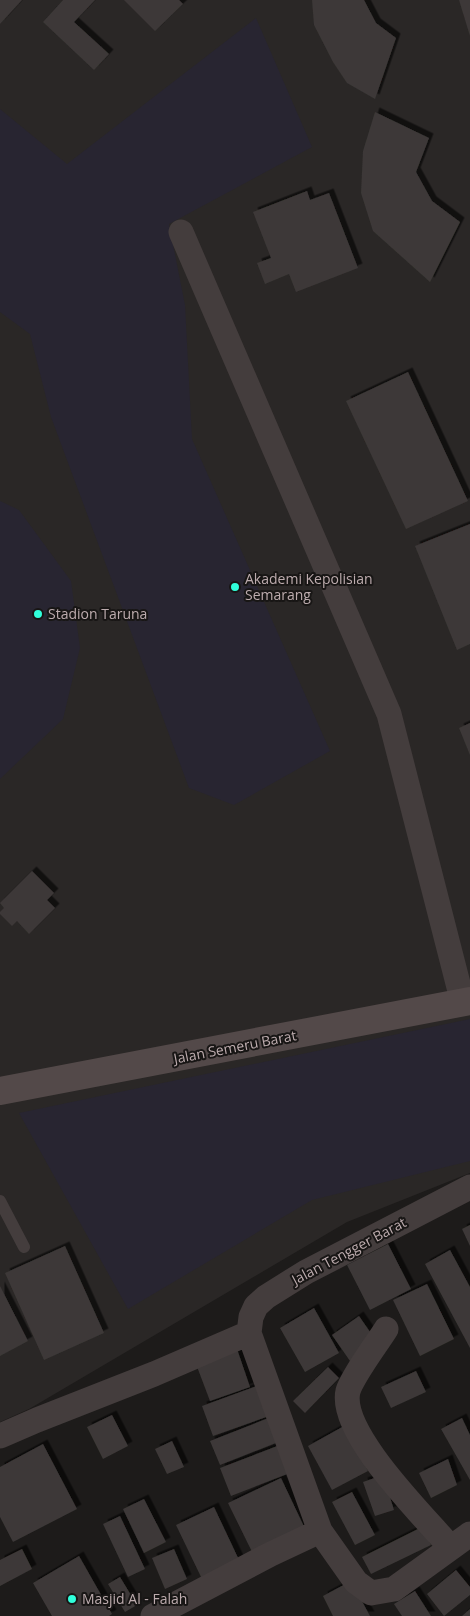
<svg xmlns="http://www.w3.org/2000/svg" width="470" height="1616" font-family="'Open Sans',sans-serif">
<defs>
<filter id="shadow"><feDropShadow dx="4.5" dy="-4.5" stdDeviation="0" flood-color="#0009"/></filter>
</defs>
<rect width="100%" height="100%" fill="#1d1b1a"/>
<!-- built -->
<path fill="#2a2726" d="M0 0H470V1173L347 1222 29 1409 0 1422Z"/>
<!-- green -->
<path fill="#282531" d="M256 18 312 147 169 224 185 305 192 439 330 751 234 805 189 788 51 417 30 334 0 312V109L67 164Z
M0 501 19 510 71 581 80 648 63 719 0 779Z
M470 1019V1161L312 1200 128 1309 19 1113Z"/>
<!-- building -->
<path fill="#3c3837" filter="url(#shadow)" d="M0 0H22L0 24Z
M63 0H95L74 22 109 54 94 70 43 22Z
M124 0H179L183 4 155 31Z
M312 0H364L376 23 396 38 375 99 347 83 333 62 314 25Z
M459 0H470V36Z
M375 112 429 138 416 172 432 201 460 222 430 282 373 231 361 193 363 151Z
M307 191 310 200 329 193 358 268 296 292 289 274 265 284 257 263 271 258 253 212Z
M408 372 468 501 406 529 346 401Z
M470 524V644L457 650 415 546Z
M470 723V755L459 728Z
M32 871 54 893 47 900 55 908 29 934 17 921 12 926 0 914V912L4 908 0 903Z
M470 1225V1246L462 1229Z
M388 1244 411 1289 370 1310 347 1265Z
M65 1246 104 1333 44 1360 5 1273Z
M450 1250 470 1287V1348L425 1264Z
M427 1284 454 1339 420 1356 393 1300Z
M0 1286 28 1341 0 1356Z
M314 1308 339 1353 305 1372 280 1328Z
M359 1316 377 1342 350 1361 332 1335Z
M237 1349 250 1387 210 1401 196 1364Z
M328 1367 339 1378 305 1413 293 1401Z
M416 1371 426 1392 391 1408 381 1387Z
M257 1386 269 1416 213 1436 202 1406Z
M112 1415 128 1446 103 1459 87 1427Z
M271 1417 281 1441 220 1465 210 1441Z
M462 1418 470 1435V1480L441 1429Z
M344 1426 368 1471 332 1490 308 1446Z
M172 1441 184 1467 167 1474 155 1449Z
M285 1443 295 1471 231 1496 220 1468Z
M43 1444 77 1509 13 1542 0 1517V1467Z
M448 1459 457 1485 431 1498 419 1473Z
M383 1475 394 1510 375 1516 363 1482Z
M281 1478 308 1535 256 1560 228 1503Z
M352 1492 375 1535 355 1545 332 1502Z
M144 1499 166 1542 144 1553 123 1509Z
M214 1507 240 1562 202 1579 176 1525Z
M120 1516 145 1569 128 1577 103 1524Z
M422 1527 431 1545 371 1574 362 1557Z
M22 1549 32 1569 0 1586V1560Z
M174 1549 187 1579 165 1589 152 1558Z
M79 1556 112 1614 109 1616H52L33 1583Z
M456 1570 470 1587V1595L444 1616 427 1594Z
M120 1577 137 1605 125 1612 108 1584Z
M351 1581 370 1616H333L323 1596Z
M415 1591 431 1616H402L394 1604Z
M470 1609V1616H462Z"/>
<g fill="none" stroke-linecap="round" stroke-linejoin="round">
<!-- lane -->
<path stroke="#443d3d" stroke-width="12" d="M0 1201 24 1247"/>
<!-- street -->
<path stroke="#443d3d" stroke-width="25" d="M181 232 389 714 463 1003
M470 1187 306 1272 266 1297 256 1306 251 1317 249 1333 320 1531 356 1582 371 1593 394 1589 470 1534
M386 1329C376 1345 353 1375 348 1391 338 1433 425 1517 451 1548
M0 1436 37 1420 154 1374 249 1333
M153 1616 271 1554 320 1531"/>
<!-- secondary -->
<path stroke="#534949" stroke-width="28" d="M0 1091 470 1001"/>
</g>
<!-- markers -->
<g fill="#30ffdb" stroke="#181615" stroke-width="2">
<circle cx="235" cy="587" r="5"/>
<circle cx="38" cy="614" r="5"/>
<circle cx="72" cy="1599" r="5"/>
</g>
<g text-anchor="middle" stroke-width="4" stroke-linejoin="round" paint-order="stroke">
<!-- poi labels -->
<g font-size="14" fill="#bdacae" stroke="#181615" text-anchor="start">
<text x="245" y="584">Akademi Kepolisian<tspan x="245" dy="16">Semarang</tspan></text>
<text x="48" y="619">Stadion Taruna</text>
<text x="82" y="1604">Masjid Al - Falah</text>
</g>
<!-- street labels -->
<g font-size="14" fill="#bdacae" stroke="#181615">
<text transform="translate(235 1047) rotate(-11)" y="5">Jalan Semeru Barat</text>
<text transform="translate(349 1251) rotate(-28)" y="5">Jalan Tengger Barat</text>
</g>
</g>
</svg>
